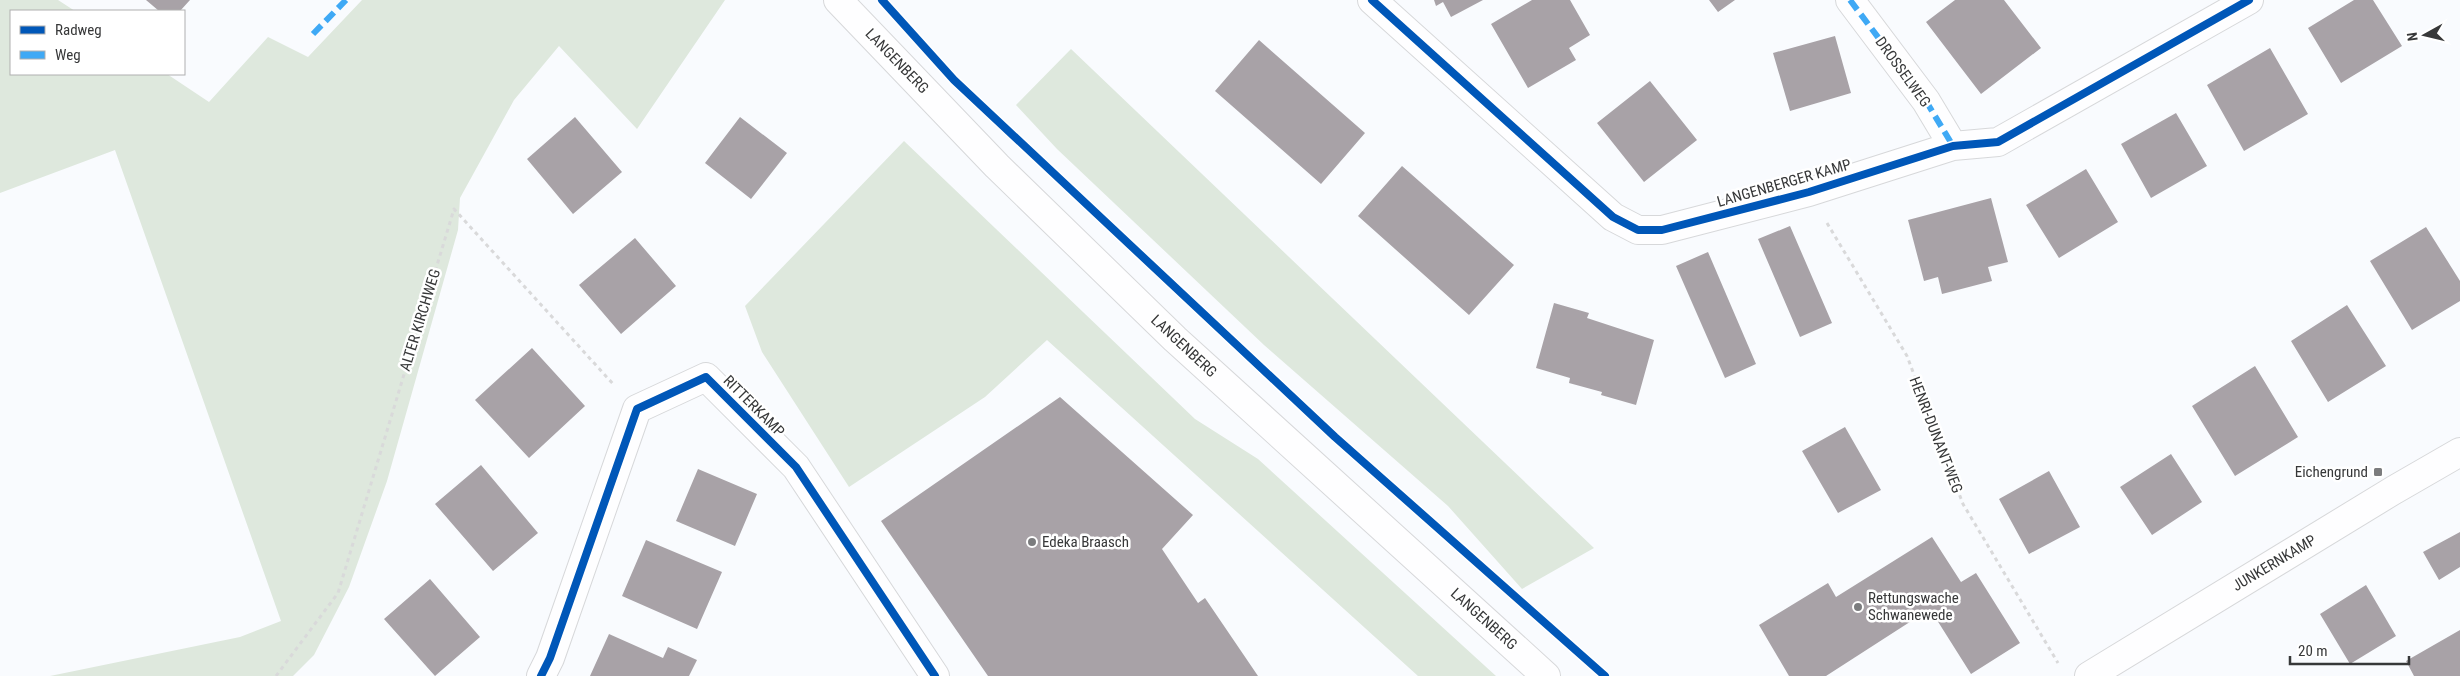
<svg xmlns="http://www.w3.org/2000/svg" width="2460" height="676" font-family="'Roboto Condensed',sans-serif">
<rect width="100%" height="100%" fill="#f9fbfe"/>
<!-- green -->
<path fill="#dee8dd" d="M0 0H58L75 11H11V74H167L209 102 268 37 308 57 362 0H725L637 129 559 46 514 100 460 198 458 230 387 481 349 587 314 655 293 676H50L240 637 281 621 115 150 0 193Z
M1071 49 1594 548 1522 589 1448 506 1264 345 1057 149 1016 105Z
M904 141 1195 419 1258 459 1496 676H1418L1047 340 985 397 849 487 762 352 745 306Z"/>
<!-- building -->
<path fill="#a8a2a7" d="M146 0H190L180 11H159Z
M1434 0H1483L1451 17 1443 2 1436 6Z
M1532 0H1570L1590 35 1569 48 1576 60 1528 88 1491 24Z
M1709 0H1735L1718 12Z
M1955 0H2004L2041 48 1981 94 1926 22Z
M2354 0H2373L2402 46 2341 83 2308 28Z
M1835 36 1851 93 1790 111 1773 53Z
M1259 40 1365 133 1321 184 1215 91Z
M2270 48 2308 114 2244 151 2207 85Z
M1650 81 1697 140 1644 182 1597 123Z
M2176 113 2207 166 2151 198 2121 144Z
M575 117 622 172 573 214 527 159Z
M740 117 787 153 751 199 705 163Z
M1402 166 1514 265 1469 315 1358 216Z
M2086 169 2118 222 2059 258 2026 205Z
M1991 198 2008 262 1988 267 1992 281 1942 294 1938 277 1924 281 1908 220Z
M1790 226 1832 323 1800 337 1758 239Z
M2426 227 2460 281V301L2412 330 2370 261Z
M635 238 676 286 621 334 579 285Z
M1708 252 1756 364 1725 378 1676 266Z
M1554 303 1589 313 1587 318 1654 340 1636 405 1601 395 1602 392 1569 383 1570 378 1536 368Z
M2347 305 2386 366 2328 402 2291 341Z
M532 348 585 406 529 458 475 400Z
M2255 366 2298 437 2235 476 2192 406Z
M1060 397 1193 515 1162 549 1198 603 1205 598 1258 676H988L881 521Z
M1845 427 1881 490 1838 513 1802 451Z
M2171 454 2202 502 2152 535 2120 487Z
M481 465 538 533 493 571 435 504Z
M698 469 757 494 735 546 676 521Z
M2049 471 2080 527 2029 554 1999 499Z
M2460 532V567L2439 580 2423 552Z
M1932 537 1961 582 1976 573 2020 643 1971 674 1930 609 1826 676H1789L1759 625 1828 583 1836 597Z
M646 540 722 572 697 629 622 596Z
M430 579 480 637 435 676 384 619Z
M2366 585 2396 636 2350 664 2320 614Z
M2460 630V676H2414L2406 661Z
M609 634 663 658 668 647 697 660 689 676H590Z"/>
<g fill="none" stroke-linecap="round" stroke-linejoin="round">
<!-- street casing -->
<g stroke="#d7d8da" stroke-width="30">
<path id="street" d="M1372 0 1613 217 1638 230H1662L1809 192 1953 146 1998 142 2249 0
M1850 0 1926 101 1953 146
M541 676 550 658 637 409 706 377 796 467 935 676
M2089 676 2394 490 2460 452"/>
</g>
<!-- secondary casing -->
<g stroke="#d7d8da" stroke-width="30">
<path id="secondary" d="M838 0 997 166 1175 339 1546 676"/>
</g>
<!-- path -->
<path stroke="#d9d9da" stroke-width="3" stroke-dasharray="4 4" stroke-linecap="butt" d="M1827 223 1907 356 1963 504 2058 663
M276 676 338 593 454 209 614 385"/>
<!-- street -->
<use href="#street" stroke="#fefeff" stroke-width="28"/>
<!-- secondary -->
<use href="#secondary" stroke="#fefeff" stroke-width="28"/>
<!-- quiet -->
<path stroke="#3fa9f5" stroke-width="6" stroke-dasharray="12 6" stroke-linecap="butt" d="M1850 0 1926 101 1953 146
M313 34 346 0"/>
<!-- cycleway casing -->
<g stroke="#fff" stroke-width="11">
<path id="cycleway" d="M882 0 954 80 1335 437 1605 676
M1372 0 1613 217 1638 230H1662L1809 192 1953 146 1998 142 2249 0
M541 676 550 658 637 409 706 377 796 467 935 676"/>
</g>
<!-- cycleway -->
<use href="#cycleway" stroke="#0057b8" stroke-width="8"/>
</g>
<!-- markers -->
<g fill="#7b7c7e" stroke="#fff" stroke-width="2">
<rect x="2373" y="467" width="10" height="10" rx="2.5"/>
<circle cx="1032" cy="542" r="5"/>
<circle cx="1858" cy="607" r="5"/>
</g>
<g text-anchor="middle" stroke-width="5" stroke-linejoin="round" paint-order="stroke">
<!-- street labels -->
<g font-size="15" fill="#373839" stroke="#fff">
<text transform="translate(897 61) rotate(46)" y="5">LANGENBERG</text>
<text transform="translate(1903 72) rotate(54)" y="5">DROSSELWEG</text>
<text transform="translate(1784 183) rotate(-16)" y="5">LANGENBERGER KAMP</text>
<text transform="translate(420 320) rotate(-73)" y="5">ALTER KIRCHWEG</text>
<text transform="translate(1184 346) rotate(43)" y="5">LANGENBERG</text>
<text transform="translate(754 406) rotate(45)" y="5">RITTERKAMP</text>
<text transform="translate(1936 435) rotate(69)" y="5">HENRI-DUNANT-WEG</text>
<text transform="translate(2274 563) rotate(-31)" y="5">JUNKERNKAMP</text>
<text transform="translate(1484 619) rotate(42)" y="5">LANGENBERG</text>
</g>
<!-- poi labels -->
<g font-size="15" fill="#373839" stroke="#fff" text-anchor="start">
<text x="2368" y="477" text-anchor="end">Eichengrund</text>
<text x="1042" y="547">Edeka Braasch</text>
<text x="1868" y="603">Rettungswache<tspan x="1868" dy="17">Schwanewede</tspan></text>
</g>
</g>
<!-- legend -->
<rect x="10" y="10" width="175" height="65" fill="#ffffff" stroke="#afafb0"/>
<rect x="20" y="26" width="25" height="8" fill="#0057b8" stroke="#afafb0"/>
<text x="55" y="35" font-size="15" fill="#373839">Radweg</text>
<rect x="20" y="51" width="25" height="8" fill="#3fa9f5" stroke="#afafb0"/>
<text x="55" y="60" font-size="15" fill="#373839">Weg</text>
<!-- north arrow -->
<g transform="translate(2425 35) rotate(262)" stroke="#ffffff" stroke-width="4" paint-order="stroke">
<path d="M0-4L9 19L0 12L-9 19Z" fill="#373839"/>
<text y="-8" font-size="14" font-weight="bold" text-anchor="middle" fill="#373839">N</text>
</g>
<!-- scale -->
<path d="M2290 656v8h119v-8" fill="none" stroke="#373839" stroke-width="2.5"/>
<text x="2298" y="656" font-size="15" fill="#373839" stroke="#ffffff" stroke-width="4" paint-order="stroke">20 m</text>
</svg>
